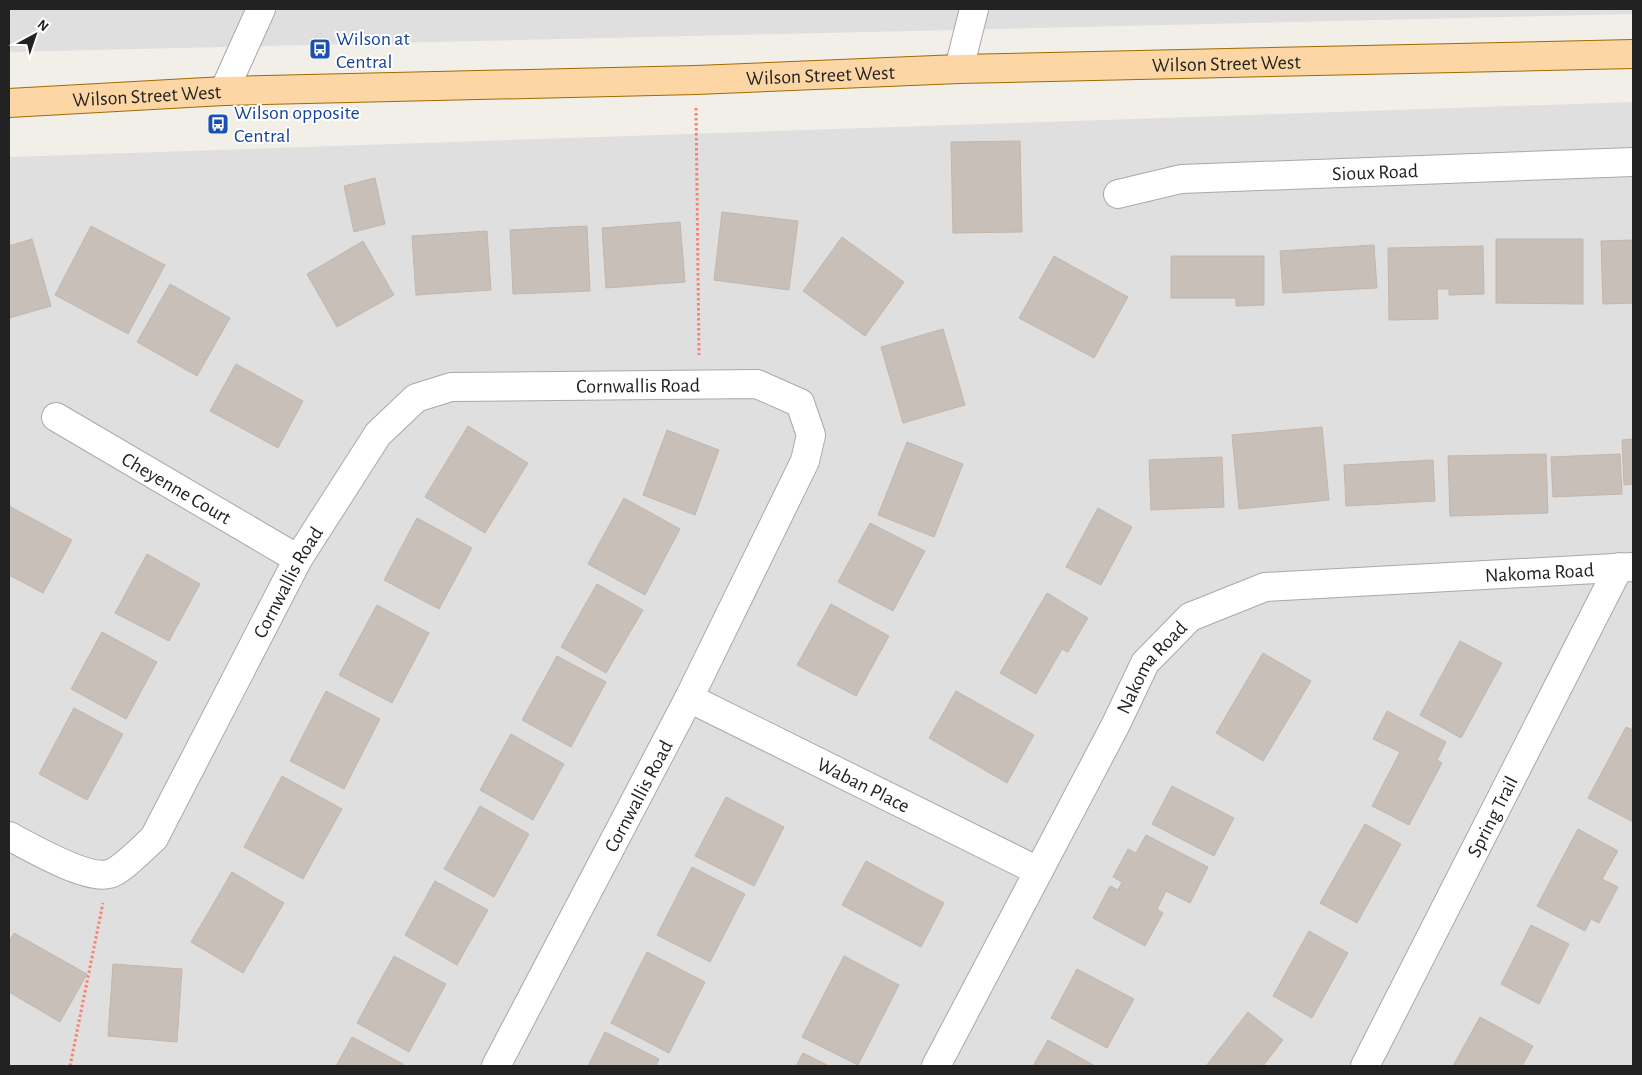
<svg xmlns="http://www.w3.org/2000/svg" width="1642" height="1075" font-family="'Alegreya Sans',sans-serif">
<rect width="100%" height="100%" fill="#f2efe9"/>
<!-- residential -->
<path fill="#e0dfdf" d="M9 9H1633V14L9 52Z
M1633 102V1066H9V157Z"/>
<!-- building -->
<path fill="#c7bfb8" stroke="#c4b6ab" d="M1020 141 1022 232 953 233 951 142Z
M375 178 385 224 354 232 344 186Z
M722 212 798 221 789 290 714 280Z
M680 222 685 282 606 288 602 228Z
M91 226 165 265 128 334 55 295Z
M587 226 590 291 513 294 510 230Z
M487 231 491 290 416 295 412 236Z
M842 237 904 282 865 336 803 291Z
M32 239 51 306 9 318V246Z
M1496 239H1583V304L1496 303Z
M1633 240V303L1603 304 1601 241Z
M363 241 394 295 337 327 307 274Z
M1374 245 1377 288 1283 293 1280 251Z
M1483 246 1484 294 1449 295V289H1437L1438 319 1389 320 1388 248Z
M1054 256 1128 297 1094 358 1019 318Z
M1171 256H1264V305L1236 306V298H1171Z
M170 284 230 318 197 376 137 342Z
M943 329 965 405 903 423 881 347Z
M236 364 303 401 278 448 210 411Z
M468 426 528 463 485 533 425 497Z
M1322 427 1329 500 1239 509 1232 435Z
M667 430 719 450 695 515 643 495Z
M1633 439V484L1624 485 1622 440Z
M907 442 963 464 934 537 878 515Z
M1546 454 1548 513 1450 516 1448 456Z
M1620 454 1622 494 1553 497 1551 457Z
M1222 457 1224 507 1151 510 1149 460Z
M1433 460 1435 501 1346 506 1344 465Z
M624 498 680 529 645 595 588 564Z
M9 506 72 540 43 593 9 575Z
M1098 508 1132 527 1101 585 1066 567Z
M417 518 472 548 439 609 384 580Z
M870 523 925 551 893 611 838 582Z
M147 554 200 584 169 641 115 613Z
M597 584 643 610 606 673 561 647Z
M1047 593 1088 618 1068 652 1062 649 1036 694 1000 673Z
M831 604 889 636 856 696 797 665Z
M377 605 429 633 392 703 339 675Z
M102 632 157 662 126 719 71 689Z
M1460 641 1502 663 1461 738 1420 715Z
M1263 653 1311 681 1263 761 1216 733Z
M557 656 606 682 571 747 522 720Z
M326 691 380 719 344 789 290 761Z
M956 691 1034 735 1007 783 929 738Z
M74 708 123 734 87 800 39 774Z
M1387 711 1446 742 1437 760 1442 763 1409 825 1372 806 1400 752 1373 739Z
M1626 727 1633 730V822L1588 798Z
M511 734 564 764 533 820 480 790Z
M282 776 342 809 303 879 244 847Z
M1172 786 1234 818 1214 856 1152 824Z
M726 797 784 827 754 886 695 856Z
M480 806 529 834 494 897 444 869Z
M1365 824 1401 844 1357 923 1320 903Z
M1578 829 1618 851 1602 879 1618 887 1599 923 1591 919 1585 931 1537 906Z
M1146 835 1208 867 1190 903 1166 891 1157 909 1163 913 1145 946 1093 918 1110 886 1118 890 1122 882 1113 877 1128 849 1136 853Z
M866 861 944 903 921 947 842 905Z
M692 867 745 894 710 962 657 935Z
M232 872 284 903 243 973 191 942Z
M435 881 488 910 457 965 405 935Z
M1531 925 1569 944 1539 1004 1501 984Z
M1309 931 1348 953 1312 1018 1273 996Z
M14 933 87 974 60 1022 9 992V942Z
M647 952 705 982 669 1053 611 1023Z
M394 956 446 984 409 1052 357 1023Z
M844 956 899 985 858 1065 802 1037Z
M113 964 182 969 177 1042 108 1036Z
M1077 969 1134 999 1107 1048 1051 1018Z
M1248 1012 1283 1040 1263 1066H1206Z
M1480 1017 1533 1046 1522 1066H1453Z
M605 1032 659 1059 656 1066H588Z
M352 1037 403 1064 402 1066H336Z
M1048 1040 1095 1066H1033Z
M803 1053 829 1066H796Z"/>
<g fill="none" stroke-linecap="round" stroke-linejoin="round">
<!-- minor casing -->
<g stroke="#a9a9a9" stroke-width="30">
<g id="minor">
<path d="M959 69 974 9"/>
<path d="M224 91 261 9"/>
<path id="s1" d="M1118 194 1181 179 1633 162"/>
<path id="s2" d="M56 417 298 559"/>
<path id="s3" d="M689 698 1038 871"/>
<path id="s4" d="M9 836C30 847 86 880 109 874 121 871 144 847 154 838L298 559 378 434 416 398 451 387 757 384 800 403 811 435 805 461 689 698 496 1066"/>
<path id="s5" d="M936 1066 1115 726 1145 663 1190 617 1265 587 1633 567"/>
<path id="s6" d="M1365 1066 1619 567"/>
</g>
</g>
<!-- major casing -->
<g stroke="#a06b00" stroke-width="30">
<g id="major">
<path id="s7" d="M9 103 224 91 696 80 959 69 1633 54"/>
</g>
</g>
<!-- path -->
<path stroke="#fa8072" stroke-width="3" stroke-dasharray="2.5 2.5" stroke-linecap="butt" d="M696 108 699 355
M70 1066 103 903"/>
<!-- minor -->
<use href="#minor" stroke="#fff" stroke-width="28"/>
<!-- major -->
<use href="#major" stroke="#fcd6a4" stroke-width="28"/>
</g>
<!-- icons -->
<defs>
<g id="bus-square" transform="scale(1.125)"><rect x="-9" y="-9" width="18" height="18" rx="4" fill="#1a4fb4" stroke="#fff"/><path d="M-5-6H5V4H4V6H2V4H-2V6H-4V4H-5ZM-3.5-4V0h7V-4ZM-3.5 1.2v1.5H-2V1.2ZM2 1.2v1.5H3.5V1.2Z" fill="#fff"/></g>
</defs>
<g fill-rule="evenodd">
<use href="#bus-square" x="320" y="49"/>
<use href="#bus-square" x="218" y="124"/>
</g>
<g text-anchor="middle" stroke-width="4" stroke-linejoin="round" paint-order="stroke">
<!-- transit labels -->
<g font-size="20" fill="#164399" stroke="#fff" text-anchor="start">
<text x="336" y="45">Wilson at<tspan x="336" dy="23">Central</tspan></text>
<text x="234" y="119">Wilson opposite<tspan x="234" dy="23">Central</tspan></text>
</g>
<!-- street labels -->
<g font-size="20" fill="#222" stroke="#fff">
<text dy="7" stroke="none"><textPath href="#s7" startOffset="1218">Wilson Street West</textPath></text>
<text dy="7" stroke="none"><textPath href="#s7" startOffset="812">Wilson Street West</textPath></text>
<text dy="7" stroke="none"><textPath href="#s7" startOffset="138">Wilson Street West</textPath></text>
<text dy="7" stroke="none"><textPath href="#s1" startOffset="259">Sioux Road</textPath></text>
<text dy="7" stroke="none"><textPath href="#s4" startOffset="905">Cornwallis Road</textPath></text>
<text dy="7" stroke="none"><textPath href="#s2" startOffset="140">Cheyenne Court</textPath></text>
<text dy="7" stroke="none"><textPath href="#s5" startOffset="874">Nakoma Road</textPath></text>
<text dy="7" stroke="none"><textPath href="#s4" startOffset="455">Cornwallis Road</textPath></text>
<text dy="7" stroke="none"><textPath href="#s5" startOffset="454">Nakoma Road</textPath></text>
<text dy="7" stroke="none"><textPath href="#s3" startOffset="195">Waban Place</textPath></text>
<text transform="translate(638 796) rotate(-62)" y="7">Cornwallis Road</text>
<text dy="7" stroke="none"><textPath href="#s6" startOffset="280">Spring Trail</textPath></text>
</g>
</g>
<!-- border -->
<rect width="1642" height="1075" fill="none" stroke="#222222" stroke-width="20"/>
<!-- north arrow -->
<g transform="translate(35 35) rotate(40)" stroke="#ffffff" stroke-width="4" paint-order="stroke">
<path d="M0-4L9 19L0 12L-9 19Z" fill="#222222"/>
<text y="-8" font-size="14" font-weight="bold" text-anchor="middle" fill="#222222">N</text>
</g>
</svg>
